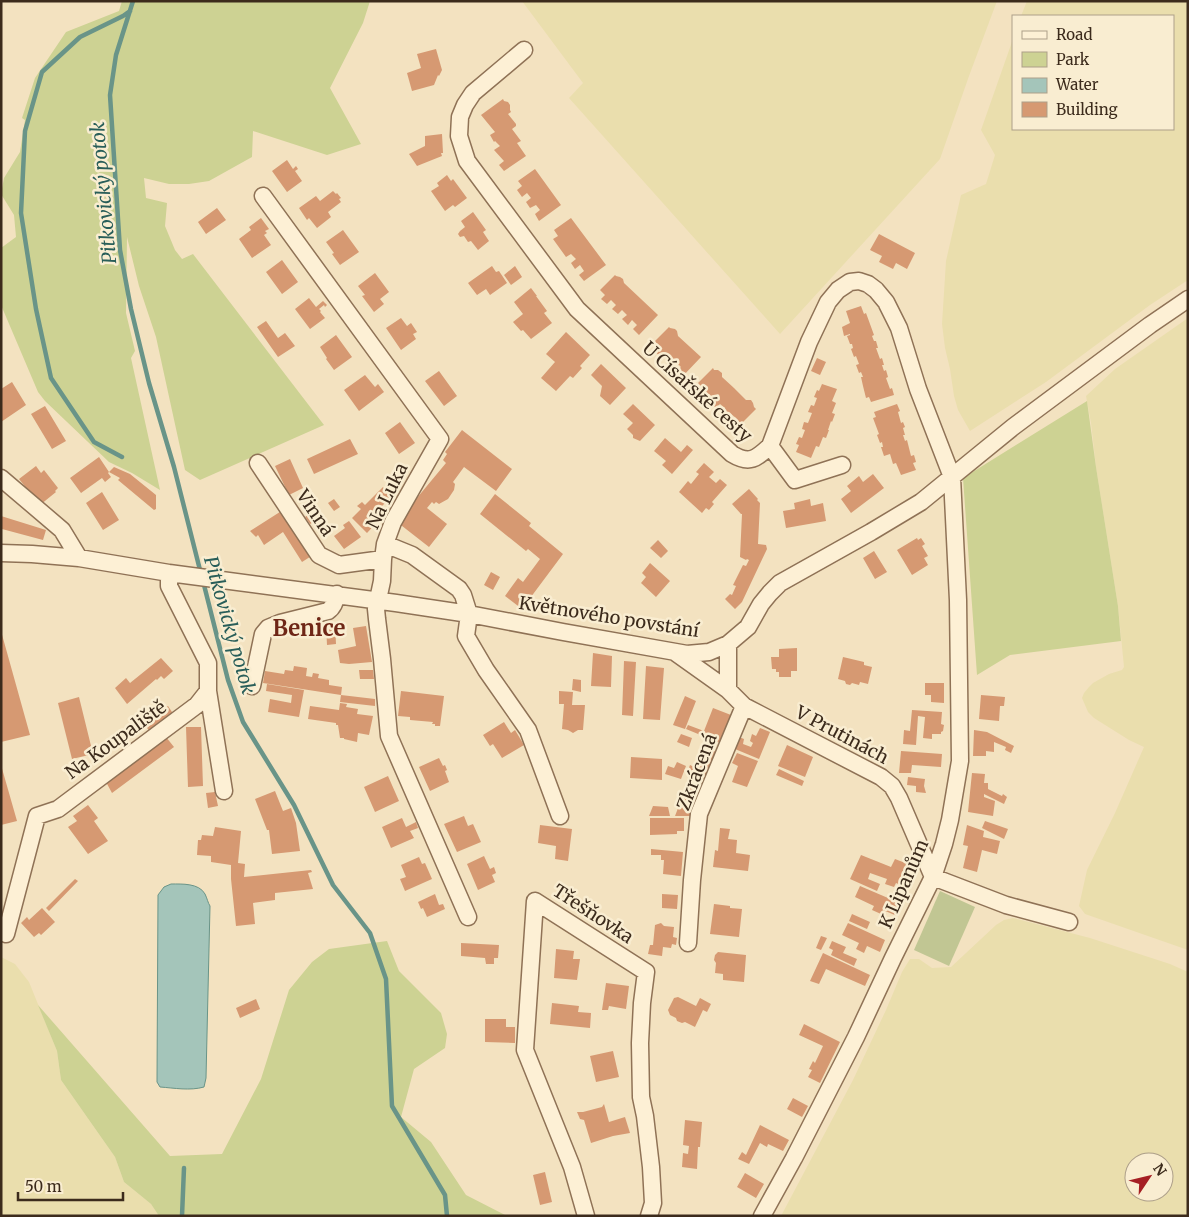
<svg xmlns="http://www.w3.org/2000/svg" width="1189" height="1217" font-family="Merriweather,serif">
<rect width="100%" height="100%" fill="#f3e2c0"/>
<!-- farmland -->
<path fill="#eadead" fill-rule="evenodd" d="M522 1H997L969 76 940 159 780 334 569 98 583 83Z
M1027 1H1188V280L1150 305 1046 382 970 431 958 410 954 396 950 369 945 348 942 324 946 261 961 195 986 184 995 155 981 130 1013 39V129H1173V16H1021Z
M1188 318V950L1085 914 1079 906 1087 870 1115 813 1144 747 1129 740 1094 718 1088 712 1082 698 1084 693 1089 687 1093 683 1109 674 1122 670 1124 667 1118 606 1096 467 1091 423 1086 396 1115 369Z
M1013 918 1090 938 1170 964 1188 972V1216H781L853 1080 886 1010 902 972 910 959H919L932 968 951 967 996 925 1004 920ZM1134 1162H1164V1192H1134Z
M1 957 15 964 29 982 57 1051 61 1080 115 1157 124 1182 151 1204 159 1216H1Z"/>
<!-- green -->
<path fill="#cdd293" d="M122 1H370L363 23 330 88 361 144 327 155 253 131 252 157 209 181 189 184H169L144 178 146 198 167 203 165 226 175 250 182 259 193 254 324 425 200 480 185 470 156 337 139 286 127 237 126 313 135 351 131 358 160 490 132 473 109 462 45 401 38 392 1 305V248L16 237 14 215 1 194 4 178 20 152 25 120 22 118 35 78 66 32 119 11Z
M1087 401 1096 467 1118 606 1121 641 1010 655 977 675 963 478Z
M387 941 399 971 441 1013 447 1034 445 1048 414 1069 401 1117 431 1142 466 1195 507 1216H159L151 1204 124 1182 115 1157 61 1080 57 1051 38 1005 170 1156 222 1154 261 1079 289 990 312 962 329 949Z"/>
<!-- cemetery -->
<path fill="#c1c693" d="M940 891 975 907 949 966 914 950Z"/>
<!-- water -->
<path fill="#a4c5ba" stroke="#699488" d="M171 884C182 884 199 883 205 894 207 898 208 903 210 906L206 1078 204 1087C190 1091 174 1088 160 1087L157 1082 158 895 164 887Z"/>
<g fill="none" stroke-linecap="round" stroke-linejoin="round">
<!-- stream -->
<path stroke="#699488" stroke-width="4.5" d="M133 1 116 55 110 95 120 250 131 309 149 383 174 467 201 574
M122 457 94 442 51 378 36 309 21 213 25 131 42 72 80 37 123 16 130 11
M203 581 228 680 243 722 294 805 333 885 370 933 386 979 392 1106 445 1195 447 1216
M182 1216 184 1168"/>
</g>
<!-- building -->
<path fill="#d69972" d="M436 49 442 70 439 76 438 75 434 85 412 91 407 73 421 68 417 54Z
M503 99 504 101 508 102 510 105V110L511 112 508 114 516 124V126L512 129 521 141 517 143 526 156 504 171 499 165 504 161 494 150 500 146 495 141 494 142 490 135 495 132 481 115Z
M442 134 443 153H441L442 156 417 166 409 154 425 146V136Z
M287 160 293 169 296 166 298 169 295 171 302 181 287 192 272 171Z
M535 169 561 205 539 221 535 214 540 210 536 205 530 208 526 202 531 198 527 193 522 197 517 190 522 186 518 181Z
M447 175 451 181 453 179 467 198 455 207 453 205 445 211 431 191 439 186 437 183Z
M333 191 336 194 337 193 341 198 339 199 341 202 328 212 331 217 317 228 309 218 307 220 299 208 316 196 320 201Z
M217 208 226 220 206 234 198 222Z
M473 212 486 230 483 232 489 241 478 250 471 241 468 242 464 236 460 237 458 234 460 231 465 227 461 221Z
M261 218 269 229 265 231 267 233 264 235 271 245 252 258 239 239 251 230 249 227Z
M571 218 606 265 584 281 579 275 584 271 580 265 575 269 571 263 576 259 571 254 566 257 553 239 558 236 554 230Z
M343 230 359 252 340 265 332 254 334 253 326 242Z
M879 234 915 253 907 269 896 263 893 269 879 262 882 256 870 250Z
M282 260 298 282 282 294 266 272Z
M492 266 496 272 499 271 507 283 490 295 486 289 477 295 468 283Z
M515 266 522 277 511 285 504 275Z
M375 273 389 292 380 299 384 304 374 312 362 296 365 295 358 286Z
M615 275 616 276 620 277 623 279 624 283 658 315 639 335 633 329 637 325 632 320 628 325 622 319 627 315 622 310 618 314 612 309 616 305 611 300 607 304 601 299 605 295 600 290Z
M531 288 537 296H536L547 311 544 313 552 323 531 339 523 330 521 331 513 322 523 314 514 302Z
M309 298 316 307 323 301 327 305 325 307 324 305 319 309 321 311 320 312 325 318 310 329 295 309Z
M861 306 864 314 866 313 874 335 872 336 874 341H876L878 348H876L880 359 882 358 884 365H882L884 371 886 370 888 377 886 378 890 389 892 388 894 395 871 402 869 397 866 398 863 386 861 377H863L861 372 859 373 856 365 859 364 856 356 854 357 851 349 853 348 852 344H850L847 336 850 335V334L844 336 842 327 850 323 846 311Z
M401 318 407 326 411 323 417 332 413 334 416 339 401 350 386 328Z
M266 321 278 338 285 333 295 346 278 357 257 327Z
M669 327 670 328 675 329 677 331 678 336 701 357 682 377 676 372 681 367 676 362 672 367 666 361 670 357 665 352 661 357 655 352 659 347 654 342Z
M566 332 590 355 580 366 582 368 573 378 570 376 556 391 541 378 555 362 546 354Z
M336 335 352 357 334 370 326 359 327 358 320 347Z
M817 358 826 362 820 375 811 371Z
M601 364 626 388 610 405 600 396 602 386 591 375Z
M713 368 714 370H718L722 373V377L734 388 746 400H751L753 403 754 407 756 409 737 428 731 423 736 418 731 414 726 418 721 413 725 408 720 404 716 408 710 403 714 398 709 394 705 398 699 393 703 388 698 383Z
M439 371 457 396 444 406 425 381Z
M365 375 375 387 378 384 384 392 359 411 344 390Z
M12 382 26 405 1 422V389Z
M822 384 837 389 832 401 836 403 832 413 835 414 832 422 831 421 828 430H829L826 438 823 437 819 447 816 446 811 458 796 452 799 445 796 444 799 437 802 438 805 430 802 429 804 422 808 423 812 413 808 412 811 405 814 406 817 398 814 397 817 390 819 391Z
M633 404 655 425 640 441 633 438V435L627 429 633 423 623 414Z
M897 404 900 411 898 412 901 423 903 422 905 427 903 428 905 435H903L905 441 907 440 911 456 914 455 916 462 913 463 916 470 901 475 896 463 893 464 890 454 884 456 881 447H883L882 442 880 443 877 435 879 434 873 418 876 417 874 412Z
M45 406 66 441 52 449 31 414Z
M400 422 415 443 399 454 385 433Z
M462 430 512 469 496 491 464 467 453 482 455 484 454 490 448 499 439 504 436 502 434 504 432 502 427 508 447 524 429 547 397 522 446 463 443 460 447 454 445 452Z
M665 438 681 452 687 445 693 450 672 474 662 465 666 461 654 451Z
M350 439 358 454 314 474 307 459Z
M99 457 109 472 108 473 111 477 105 482 102 478 81 493 70 478Z
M290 459 303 488 289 495 275 466Z
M704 463 714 472 709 477 716 483 720 479 727 485 712 502 714 504 709 510 706 508 702 513 679 492 688 481 691 484 699 474 696 472Z
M36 466 41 473 44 470 58 488 55 491 56 492 40 505 19 479Z
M114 467 130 474 156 495V509L154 510 118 480 120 478 109 472Z
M873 474 884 488 851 513 841 499 851 491 847 486 859 476 863 482Z
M383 487 395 500 389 507 385 503 374 514 380 519 367 533 352 518 361 509 357 506 362 502 365 505Z
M749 489 758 499 757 500 760 503 758 544 766 545 767 549 742 602 735 609 725 599 730 594 732 595 736 586 733 585 743 565 746 566 749 560 747 559 746 560 740 557 742 514H741L732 504Z
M102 492 119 520 103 530 86 503Z
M495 494 531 523 529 526 563 554 522 609 505 596 518 578 523 582 540 559 528 549 526 551 480 514Z
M334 499 340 507 334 511 328 503Z
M810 499 811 506 823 503 826 521 786 528 783 511 795 509 794 503Z
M283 510 313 555 302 562 283 532 264 545 258 535 256 537 250 531Z
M317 510 321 518 310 524 305 517Z
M1 516 46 530 43 540 2 529Z
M349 521 361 537 344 549 334 536 345 528 343 525Z
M917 538 918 540 921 538 925 544 922 546 928 556 924 558 928 565 912 575 897 550Z
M658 540 668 551 661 558 650 548Z
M874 551 887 572 875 579 863 558Z
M650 563 670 581 656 597 641 583 646 577 642 573Z
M491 572 500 577 493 590 484 585Z
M335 624 336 644 327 645 326 625Z
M366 626 372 662 349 664 340 663 338 650 356 646 353 628Z
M1 631 30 735 1 742Z
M797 648V671H791V677H779V672H776V669H772L771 657H779V649Z
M593 653 612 656 611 687 591 686Z
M843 657 864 662V665L872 667 868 684 860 682 859 685 852 683 850 685 846 684 845 681 838 679Z
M161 658 173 671 164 679 161 676 157 680 156 679 127 704 115 688 126 678 130 683Z
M624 661 636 662 633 716 622 715Z
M294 666 307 668 306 676 312 677 313 673 319 674 318 678 329 680V685L342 687 341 695 263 683 265 671 284 674 285 670 293 671Z
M646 666 664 668 660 720 643 719Z
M359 670H373L374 679H360Z
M573 679 581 680V692L572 690Z
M925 683H944V703L931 702V695H925Z
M267 684 304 690 299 717 268 712 270 699 291 703 292 695 266 691Z
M401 691 444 696 440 726H435V724H432L433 722 410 720V717L398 716Z
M559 691 573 692 572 705H585L583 730H578L573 733 568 730 562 729 564 704H559Z
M341 695 375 699V706L340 702Z
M981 695 1005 697 1004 706H1000L999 721 979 719Z
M685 696 696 701 685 729 673 725Z
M79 697 93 754 72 759 58 703Z
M340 703 347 704 346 707 358 709 357 714 373 716 369 735 358 733 357 742 344 739V738H340L338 725H336V723L308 719 310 706 339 710Z
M168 706 174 715 151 733 144 724Z
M713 708 731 715 720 743 686 729 688 725 704 731Z
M912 710 942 712 941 724 944 725 943 731 941 732V734H932V739L923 738 925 717 918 716 916 745 903 744 904 730 910 731Z
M504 722 511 733 515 730 524 745 502 758 493 744 490 746 483 735Z
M186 727H201L203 786 188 787Z
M760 728 770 732 759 759 735 749 739 737 744 739 743 744 751 747 753 743 750 741 752 734 756 736Z
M974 730 987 732 1014 746 1011 753 1005 750 1006 747 994 742V752L986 751V756H973Z
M681 734 692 738 689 747 677 742Z
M166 737 174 747 112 793 106 782 122 772Z
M787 745 813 757 805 777 778 766Z
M702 746 716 752 705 780 687 773 690 765 694 767Z
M901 751 942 754 941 767 912 765 911 773H899Z
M737 753 758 761 747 787 732 782 738 766 732 763Z
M631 757 662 759V780L630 778Z
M439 758 443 766 445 765 447 770 445 771 449 782 430 791 419 767Z
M677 762 686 766 681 779 665 774 668 766 674 768Z
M1 765 17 821 1 825Z
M779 769 804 781 802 786 776 775Z
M972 773 985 774 984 783H988V789L1002 796 1003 794 1007 797 1004 804 984 794V797L995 801 993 816 968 812Z
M388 776 399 801 375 812 364 787Z
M908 777 925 779 924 786 926 793 916 792V786L907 785Z
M688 782 702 787 691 816H675Z
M275 791 283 811 291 808 296 823 300 851 272 854 269 830H267L255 799Z
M215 792 218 806 208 808 206 793Z
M88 805 98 818 94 821 108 841 88 854 68 827 77 821 73 816Z
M653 806 668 807 670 816H649Z
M464 816 468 826 473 824 481 842 457 852 444 824Z
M402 818 406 827 416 822 418 828 410 831 414 838 391 848 382 827Z
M650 818H684V831H677V834L650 835Z
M985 821 1008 829 1004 839 982 828Z
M540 825 572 829 568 861 555 859 556 846 538 843Z
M967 825 984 831 983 837 1000 841 997 854 982 850 977 872 963 868 968 846 963 845Z
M215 827 241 831 238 863 245 864 244 877 311 870 312 872 308 873 313 889 275 893V900L253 903 255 924 236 926 231 879V865L211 862V856L197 855 198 840H201L202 835 213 836Z
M720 828 730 829 728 839 737 840 736 853 750 855 748 871 713 867 715 850 718 851Z
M651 849 683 852 681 876 663 874 664 860H661V855H651Z
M861 855 891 867 895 859 913 866 909 875 913 876 908 888 896 883 894 887 885 884 887 879 870 873 868 879 880 884 877 891 850 879Z
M484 856 490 869 494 867 496 873 492 875 495 882 478 890 467 864Z
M419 857 422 864 425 863 432 879 405 891 400 879 406 877 401 865Z
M75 879 78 881 49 911 46 908Z
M860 886 902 904 897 916 883 910 881 914 872 910 874 906 855 897Z
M435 894 439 905 443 904 445 909 427 917 423 908 421 909 418 902Z
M662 894 678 895 677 909 662 908Z
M714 904 730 906V908L742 909 739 937 710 934Z
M42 908 55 922 41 935 39 933 34 937 21 923 27 917 29 920Z
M852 914 870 922 867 929 849 921Z
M661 923 664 926 674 927 673 937 677 938 676 945 672 944 671 948 663 947 662 956 648 954 650 945H653L655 925Z
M848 923 885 940 880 952 867 946 864 953 856 949 859 943 842 935Z
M821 936 827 938 821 950 816 948Z
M832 941 846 947 843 953 857 959 854 966 831 955 833 950 829 948Z
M461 943 499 945 498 958H494V964H486L485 958 461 956Z
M556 949 574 951 573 959H580L577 980 554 978Z
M718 952 746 955 744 982 723 980V974L715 973 716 963 714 960 715 955Z
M823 953 870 975 865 986 826 969 819 984 810 981Z
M606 983 629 986 626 1009 609 1006 608 1010H602Z
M678 997 696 1006 700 998 711 1004 707 1012 703 1010 695 1027 685 1022 682 1023 677 1021 676 1018 670 1015 668 1010 674 998Z
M256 999 260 1009 240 1018 236 1008Z
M552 1003 579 1006 578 1012 591 1013 590 1028 550 1024Z
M485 1019H506V1027H515V1043L485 1042Z
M804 1024 840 1042 820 1083 808 1077 812 1070 809 1069 813 1061 815 1063 823 1046 799 1035Z
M613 1051 619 1077 596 1082 590 1056Z
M793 1098 808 1106 802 1117 787 1109Z
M604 1104 609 1122 625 1117 630 1133 613 1136 591 1143 584 1120 580 1119 577 1112H583L602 1107Z
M685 1120 702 1122 700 1147H698L697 1169 682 1167 683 1153 688 1154 689 1146 683 1145Z
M760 1125 789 1140 783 1151 768 1144 767 1147 760 1143 749 1164 738 1159 742 1152 746 1155Z
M545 1172 552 1202 540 1205 533 1175Z
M745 1173 764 1184 756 1198 737 1187Z"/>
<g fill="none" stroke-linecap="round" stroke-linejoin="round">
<!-- minor casing -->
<g stroke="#8f7256" stroke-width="19">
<path id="minor" d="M524 50 473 93 465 105 460 117 459 136 467 161 577 309 732 454C750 465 757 458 770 446L809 342 828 302 838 290 850 282 859 281 868 284 876 290 886 302 899 328 918 389 952 477 958 600 960 761 950 820 944 844 933 877 893 958 856 1037 794 1158 762 1216
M263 196 440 439 393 522 385 544 383 559 382 581 376 609 377 619 382 659 389 736 468 917
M770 446 795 480 842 465
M258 463 319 555 339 565 383 559
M1 478 62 530 79 558
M385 544 412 555 459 589 463 595 469 614 466 636 486 670 528 730 560 816
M1 553 32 554 79 558 169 573 396 603 469 614 563 632 687 654 709 652 728 644 748 627 761 604 770 593 780 583 871 532 921 502 1013 427 1150 325 1188 299
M728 644V690
M676 653 728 690 744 706 881 777 892 786 899 798 933 877
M252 686 263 634 268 628 280 623 328 611C334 607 335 601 337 594
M208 691 224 791
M933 877 1006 905 1069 922
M6 934 37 816 58 809 197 705 208 691V663L169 586V573
M688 943 692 880 699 814 744 706
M586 1216 572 1167 525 1050 535 901 646 972 642 1003 640 1043 641 1097 645 1116 651 1167 653 1203 649 1216"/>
</g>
<!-- minor -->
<use href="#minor" stroke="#fdf0d5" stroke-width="16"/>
</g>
<g text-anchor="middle" stroke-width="5" stroke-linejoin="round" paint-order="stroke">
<!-- street labels -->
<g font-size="18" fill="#3c2b1c" stroke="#f9edd1">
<text transform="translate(697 392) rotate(42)" y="6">U Císařské cesty</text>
<text transform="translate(387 496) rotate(-64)" y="6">Na Luka</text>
<text transform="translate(315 513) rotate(56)" y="6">Vinná</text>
<text transform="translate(609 617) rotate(9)" y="6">Květnového povstání</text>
<text transform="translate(842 735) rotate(28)" y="6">V Prutinách</text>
<text transform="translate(116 740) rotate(-36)" y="6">Na Koupaliště</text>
<text transform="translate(697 772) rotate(-69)" y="6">Zkrácená</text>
<text transform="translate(904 884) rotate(-66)" y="6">K Lipanům</text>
<text transform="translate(593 914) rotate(33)" y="6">Třešňovka</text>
</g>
<!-- water labels -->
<g font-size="19" font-style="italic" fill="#295e59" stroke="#f9edd1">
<text transform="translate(103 193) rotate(-95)" y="7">Pitkovický potok</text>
<text transform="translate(230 625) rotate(74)" y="7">Pitkovický potok</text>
</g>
<!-- district labels -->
<g font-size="22" font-weight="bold" fill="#6e2616" stroke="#f9edd1">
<text x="309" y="636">Benice</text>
</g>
</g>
<!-- border -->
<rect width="1189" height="1217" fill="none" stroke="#3c2b1c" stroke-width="5"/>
<!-- legend -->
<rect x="1012" y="15" width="162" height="115" fill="#f9edd1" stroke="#ad9f89"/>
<rect x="1022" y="31" width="25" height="8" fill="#fdf0d5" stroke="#ad9f89"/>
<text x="1056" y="40" font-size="15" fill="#3c2b1c">Road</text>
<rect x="1022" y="52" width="25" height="15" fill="#cdd293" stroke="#ad9f89"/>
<text x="1056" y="65" font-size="15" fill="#3c2b1c">Park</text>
<rect x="1022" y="78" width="25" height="15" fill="#a4c5ba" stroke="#ad9f89"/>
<text x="1056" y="90" font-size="15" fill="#3c2b1c">Water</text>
<rect x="1022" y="102" width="25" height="15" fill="#d69972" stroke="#ad9f89"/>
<text x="1056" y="115" font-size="15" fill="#3c2b1c">Building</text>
<!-- north arrow -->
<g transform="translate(1149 1177) rotate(55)"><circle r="24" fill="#f9edd1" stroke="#ad9f89"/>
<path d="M0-4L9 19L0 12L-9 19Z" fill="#a51e23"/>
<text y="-8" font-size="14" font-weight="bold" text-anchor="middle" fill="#3c2b1c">N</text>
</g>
<!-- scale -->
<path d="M18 1192v8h105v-8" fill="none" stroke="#3c2b1c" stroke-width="2.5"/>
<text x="25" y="1192" font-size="15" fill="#3c2b1c" stroke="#f9edd1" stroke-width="4" paint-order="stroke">50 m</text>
</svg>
